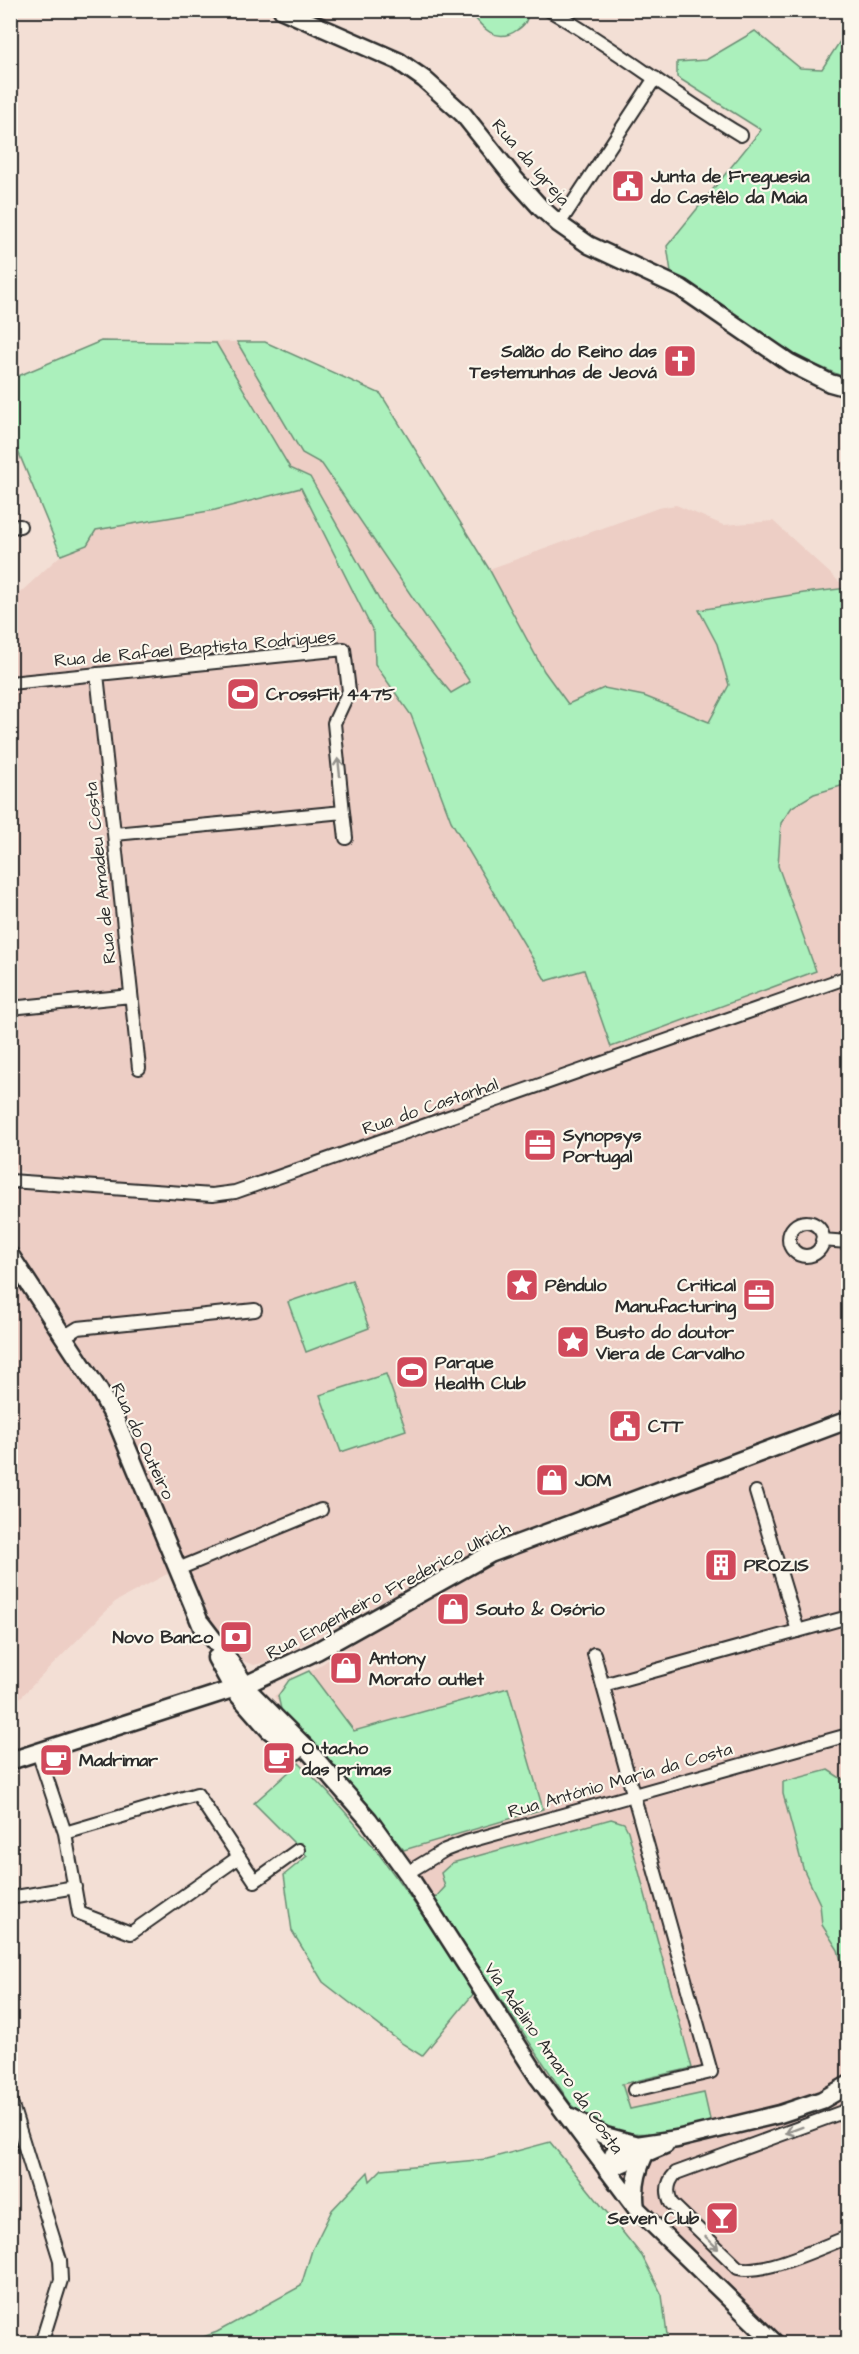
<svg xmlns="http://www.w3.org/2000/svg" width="859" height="2354" font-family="'Architects Daughter',sans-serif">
<rect width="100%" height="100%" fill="#f3dfd5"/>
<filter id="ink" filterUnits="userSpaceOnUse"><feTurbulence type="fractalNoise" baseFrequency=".0167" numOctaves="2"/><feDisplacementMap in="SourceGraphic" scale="12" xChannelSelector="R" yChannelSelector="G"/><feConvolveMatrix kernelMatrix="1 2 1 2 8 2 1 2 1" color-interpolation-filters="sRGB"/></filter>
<g filter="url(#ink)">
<!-- built -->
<path fill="#edcec5" d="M101 341 265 342 381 394 489 569 658 508 676 505 723 525 773 521 846 588 848 587V1408L488 1544 274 1660 254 1665 240 1660 226 1645 211 1620 121 1413 93 1362 11 1238 10 1193 21 1190 202 1196 30 1174 11 1168V601L61 555 11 438V379Z
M11 1272 107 1422 169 1573 115 1602 11 1707Z
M848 1429V2343H772L647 2221 546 2084 474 1993 325 1766 274 1696 403 1610 469 1576 571 1531Z"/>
<!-- green -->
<path fill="#abf0bc" stroke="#6b8e74" stroke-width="1.5" d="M470 11H528C528 20 525 25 517 30 496 45 481 27 470 11Z
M848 29V379L786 352 672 278 667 246 761 130 677 77V62L706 60 755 31 800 68 822 69Z
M101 341 216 343 290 468 310 477 389 617 451 693 470 682 322 464 302 453 237 342H265L381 394 489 569 544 671 568 704 604 688 644 696 709 722 729 685 717 644 699 610 804 593 848 588V784L814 794 792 807 781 823 778 866 816 971 611 1047 584 970 546 981 451 821 411 715 375 664 374 633 301 488 215 510 96 530 87 545 61 555 11 434V379Z
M352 1280 369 1328 306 1352 288 1302Z
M386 1374 406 1430 341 1452 320 1395Z
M309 1671 354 1731 508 1688 543 1809 404 1850 282 1714 278 1696 289 1680Z
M299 1763C369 1830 421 1912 474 1993L422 2056 403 2044 323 1982 292 1931 284 1875 307 1856 254 1803Z
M828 1770 848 1783V1985L838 1950 822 1925 820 1904 803 1868 783 1794V1782Z
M611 1819 624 1823 628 1831 692 2068 622 2084 630 2109 704 2093 711 2124C658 2135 613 2145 570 2103L434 1899 445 1887 441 1873 452 1863Z
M550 2142 642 2256 662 2295 668 2343H187L217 2332 301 2286 312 2250 332 2210 368 2172 370 2181 382 2169 487 2159Z"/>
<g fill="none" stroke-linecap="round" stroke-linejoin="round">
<!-- street casing -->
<g stroke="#2b2b2b" stroke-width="16">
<path id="street" d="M549 10C616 48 675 96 741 135
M559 224 655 78
M10 527 20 526
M97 674 139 1068
M10 683 344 649 349 691 334 723 343 812
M115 834 343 812 346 838
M10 1008 131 996
M10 1181 212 1195 235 1192 848 977
M789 1239a17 17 0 1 1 34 0a17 17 0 1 1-34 0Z
M822 1240 848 1242
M65 1336 78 1328 255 1310
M756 1492 798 1631
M178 1569 321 1510
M594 1654 711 2072 634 2090
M603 1685 848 1617
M38 1752 65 1833 79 1913 131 1933 239 1857
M65 1833 197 1794 255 1881 298 1850
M407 1873 445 1850 466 1842 848 1735
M10 1898 75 1887
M10 2099 60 2260 61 2280 41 2344
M848 2110 676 2173C667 2182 666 2192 671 2203L738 2268C764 2275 821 2247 848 2237"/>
</g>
<!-- secondary casing -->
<g stroke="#2b2b2b" stroke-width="21">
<path id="secondary" d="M282 10 398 61 424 79 463 114 514 178 540 207 559 224 589 245 681 288 790 363 830 383 848 388
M10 1255 100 1392 117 1423 204 1632
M201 1623 227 1657 250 1692 306 1748 369 1820 407 1873 538 2077 636 2208 776 2344
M216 1658 233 1689 269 1730 296 1751
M10 1761 245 1685 317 1651 490 1554 848 1420
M571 2117 605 2136 635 2144
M607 2170 614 2153 623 2147 677 2139 780 2114 822 2100 848 2085
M607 2170 665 2145
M636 2208C633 2189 636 2173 644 2156"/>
</g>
<!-- street -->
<use href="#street" stroke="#fbf7ec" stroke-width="12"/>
<!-- secondary -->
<use href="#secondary" stroke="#fbf7ec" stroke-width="16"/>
</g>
<!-- one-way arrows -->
<defs><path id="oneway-shaft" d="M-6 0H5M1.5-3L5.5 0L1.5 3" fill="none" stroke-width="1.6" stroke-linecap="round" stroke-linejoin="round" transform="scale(1.5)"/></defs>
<g stroke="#93918c">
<use href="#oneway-shaft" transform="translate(339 767) rotate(-96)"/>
<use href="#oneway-shaft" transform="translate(794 2130) rotate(160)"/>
<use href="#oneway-shaft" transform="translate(712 2243) rotate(44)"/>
</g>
</g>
<!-- icons -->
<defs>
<g id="civic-square" transform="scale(1.725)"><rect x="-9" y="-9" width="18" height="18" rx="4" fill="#d1495b" stroke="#fbf7ec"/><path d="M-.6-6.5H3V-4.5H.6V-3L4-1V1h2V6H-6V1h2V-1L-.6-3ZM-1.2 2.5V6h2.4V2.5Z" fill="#fff"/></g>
<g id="church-square" transform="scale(1.725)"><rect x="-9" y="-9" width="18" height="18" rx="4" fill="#d1495b" stroke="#fbf7ec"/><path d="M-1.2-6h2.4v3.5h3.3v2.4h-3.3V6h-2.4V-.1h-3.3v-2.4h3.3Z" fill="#fff"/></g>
<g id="stadium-square" transform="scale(1.725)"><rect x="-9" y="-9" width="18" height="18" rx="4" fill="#d1495b" stroke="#fbf7ec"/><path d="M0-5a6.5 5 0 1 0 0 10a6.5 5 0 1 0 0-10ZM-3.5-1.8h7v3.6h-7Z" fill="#fff"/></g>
<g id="office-square" transform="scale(1.725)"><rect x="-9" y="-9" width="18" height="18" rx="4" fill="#d1495b" stroke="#fbf7ec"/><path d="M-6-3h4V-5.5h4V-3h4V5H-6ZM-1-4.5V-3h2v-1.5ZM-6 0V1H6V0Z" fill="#fff"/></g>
<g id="sight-square" transform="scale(1.725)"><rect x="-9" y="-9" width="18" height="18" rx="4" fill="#d1495b" stroke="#fbf7ec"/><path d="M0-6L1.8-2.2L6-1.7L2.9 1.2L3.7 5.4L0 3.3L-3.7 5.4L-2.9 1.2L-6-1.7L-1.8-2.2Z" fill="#fff"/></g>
<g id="shop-square" transform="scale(1.725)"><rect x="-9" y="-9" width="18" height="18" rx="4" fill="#d1495b" stroke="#fbf7ec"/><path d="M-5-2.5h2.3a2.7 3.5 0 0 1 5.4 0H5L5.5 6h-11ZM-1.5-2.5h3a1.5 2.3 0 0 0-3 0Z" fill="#fff"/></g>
<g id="building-square" transform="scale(1.725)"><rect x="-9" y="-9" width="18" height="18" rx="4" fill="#d1495b" stroke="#fbf7ec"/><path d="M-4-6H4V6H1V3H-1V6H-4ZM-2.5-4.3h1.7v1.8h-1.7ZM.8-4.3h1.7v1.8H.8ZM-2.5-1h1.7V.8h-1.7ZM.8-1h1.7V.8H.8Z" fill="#fff"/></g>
<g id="bank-square" transform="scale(1.725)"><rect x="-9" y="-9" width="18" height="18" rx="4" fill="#d1495b" stroke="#fbf7ec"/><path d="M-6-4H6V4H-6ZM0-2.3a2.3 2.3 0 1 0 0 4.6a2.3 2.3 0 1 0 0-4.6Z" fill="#fff"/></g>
<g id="cafe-square" transform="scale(1.725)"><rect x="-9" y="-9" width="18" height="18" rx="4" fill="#d1495b" stroke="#fbf7ec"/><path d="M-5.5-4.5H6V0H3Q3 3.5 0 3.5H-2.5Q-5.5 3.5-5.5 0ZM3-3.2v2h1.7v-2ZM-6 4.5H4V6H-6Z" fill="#fff"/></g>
<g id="bar-square" transform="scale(1.725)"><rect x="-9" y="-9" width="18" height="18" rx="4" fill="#d1495b" stroke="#fbf7ec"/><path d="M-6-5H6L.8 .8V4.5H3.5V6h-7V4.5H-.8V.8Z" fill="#fff"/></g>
</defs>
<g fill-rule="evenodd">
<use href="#civic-square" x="628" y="186"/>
<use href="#church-square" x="680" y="361"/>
<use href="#stadium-square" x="243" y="694"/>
<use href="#office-square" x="540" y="1145"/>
<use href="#sight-square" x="522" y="1285"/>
<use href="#office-square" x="759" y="1295"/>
<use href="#sight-square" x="573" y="1342"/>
<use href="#stadium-square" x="412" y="1372"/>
<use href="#civic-square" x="625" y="1426"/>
<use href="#shop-square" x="552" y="1480"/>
<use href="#building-square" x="721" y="1565"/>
<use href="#shop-square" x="453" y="1609"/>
<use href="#bank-square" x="236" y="1637"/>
<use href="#shop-square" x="346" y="1668"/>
<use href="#cafe-square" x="279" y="1758"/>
<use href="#cafe-square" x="56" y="1760"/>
<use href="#bar-square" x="722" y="2218"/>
</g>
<g text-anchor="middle" stroke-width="4.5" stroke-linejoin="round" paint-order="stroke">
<!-- street labels -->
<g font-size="18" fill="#2b2b2b" stroke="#fbf7ec">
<text transform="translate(531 162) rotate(49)" y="6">Rua da Igreja</text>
<text transform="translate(195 648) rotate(-5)" y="6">Rua de Rafael Baptista Rodrigues</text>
<text transform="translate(100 873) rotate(-96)" y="6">Rua de Amadeu Costa</text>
<text transform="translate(430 1106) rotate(-19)" y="6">Rua do Castanhal</text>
<text transform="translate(143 1441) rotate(65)" y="6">Rua do Outeiro</text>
<text transform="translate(388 1590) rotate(-28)" y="6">Rua Engenheiro Frederico Ulrich</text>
<text transform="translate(620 1780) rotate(-16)" y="6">Rua António Maria da Costa</text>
<text transform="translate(554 2058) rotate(55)" y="6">Via Adelino Amaro da Costa</text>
</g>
<!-- poi labels -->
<g font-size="18" font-weight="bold" fill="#2b2b2b" stroke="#fbf7ec" text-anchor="start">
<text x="651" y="182">Junta de Freguesia<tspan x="651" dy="21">do Castêlo da Maia</tspan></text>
<text x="657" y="357" text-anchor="end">Salão do Reino das<tspan x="657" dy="21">Testemunhas de Jeová</tspan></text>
<text x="266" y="700">CrossFit 4475</text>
<text x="563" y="1141">Synopsys<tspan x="563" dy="21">Portugal</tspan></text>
<text x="545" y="1291">Pêndulo</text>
<text x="736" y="1291" text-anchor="end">Critical<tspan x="736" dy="21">Manufacturing</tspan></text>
<text x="596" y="1338">Busto do doutor<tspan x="596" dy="21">Viera de Carvalho</tspan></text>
<text x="435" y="1368">Parque<tspan x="435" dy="21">Health Club</tspan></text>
<text x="648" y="1432">CTT</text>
<text x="575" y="1486">JOM</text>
<text x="744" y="1571">PROZIS</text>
<text x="476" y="1615">Souto &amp; Osório</text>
<text x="213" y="1643" text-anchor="end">Novo Banco</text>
<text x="369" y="1664">Antony<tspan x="369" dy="21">Morato outlet</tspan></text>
<text x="302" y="1754">O tacho<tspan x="302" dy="21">das primas</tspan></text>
<text x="79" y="1766">Madrimar</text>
<text x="699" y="2224" text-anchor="end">Seven Club</text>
</g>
</g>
<!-- margin -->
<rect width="859" height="2354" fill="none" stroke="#fbf7ec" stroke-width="36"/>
<rect x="18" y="18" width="823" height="2318" fill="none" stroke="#2b2b2b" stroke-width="2" filter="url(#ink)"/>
</svg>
